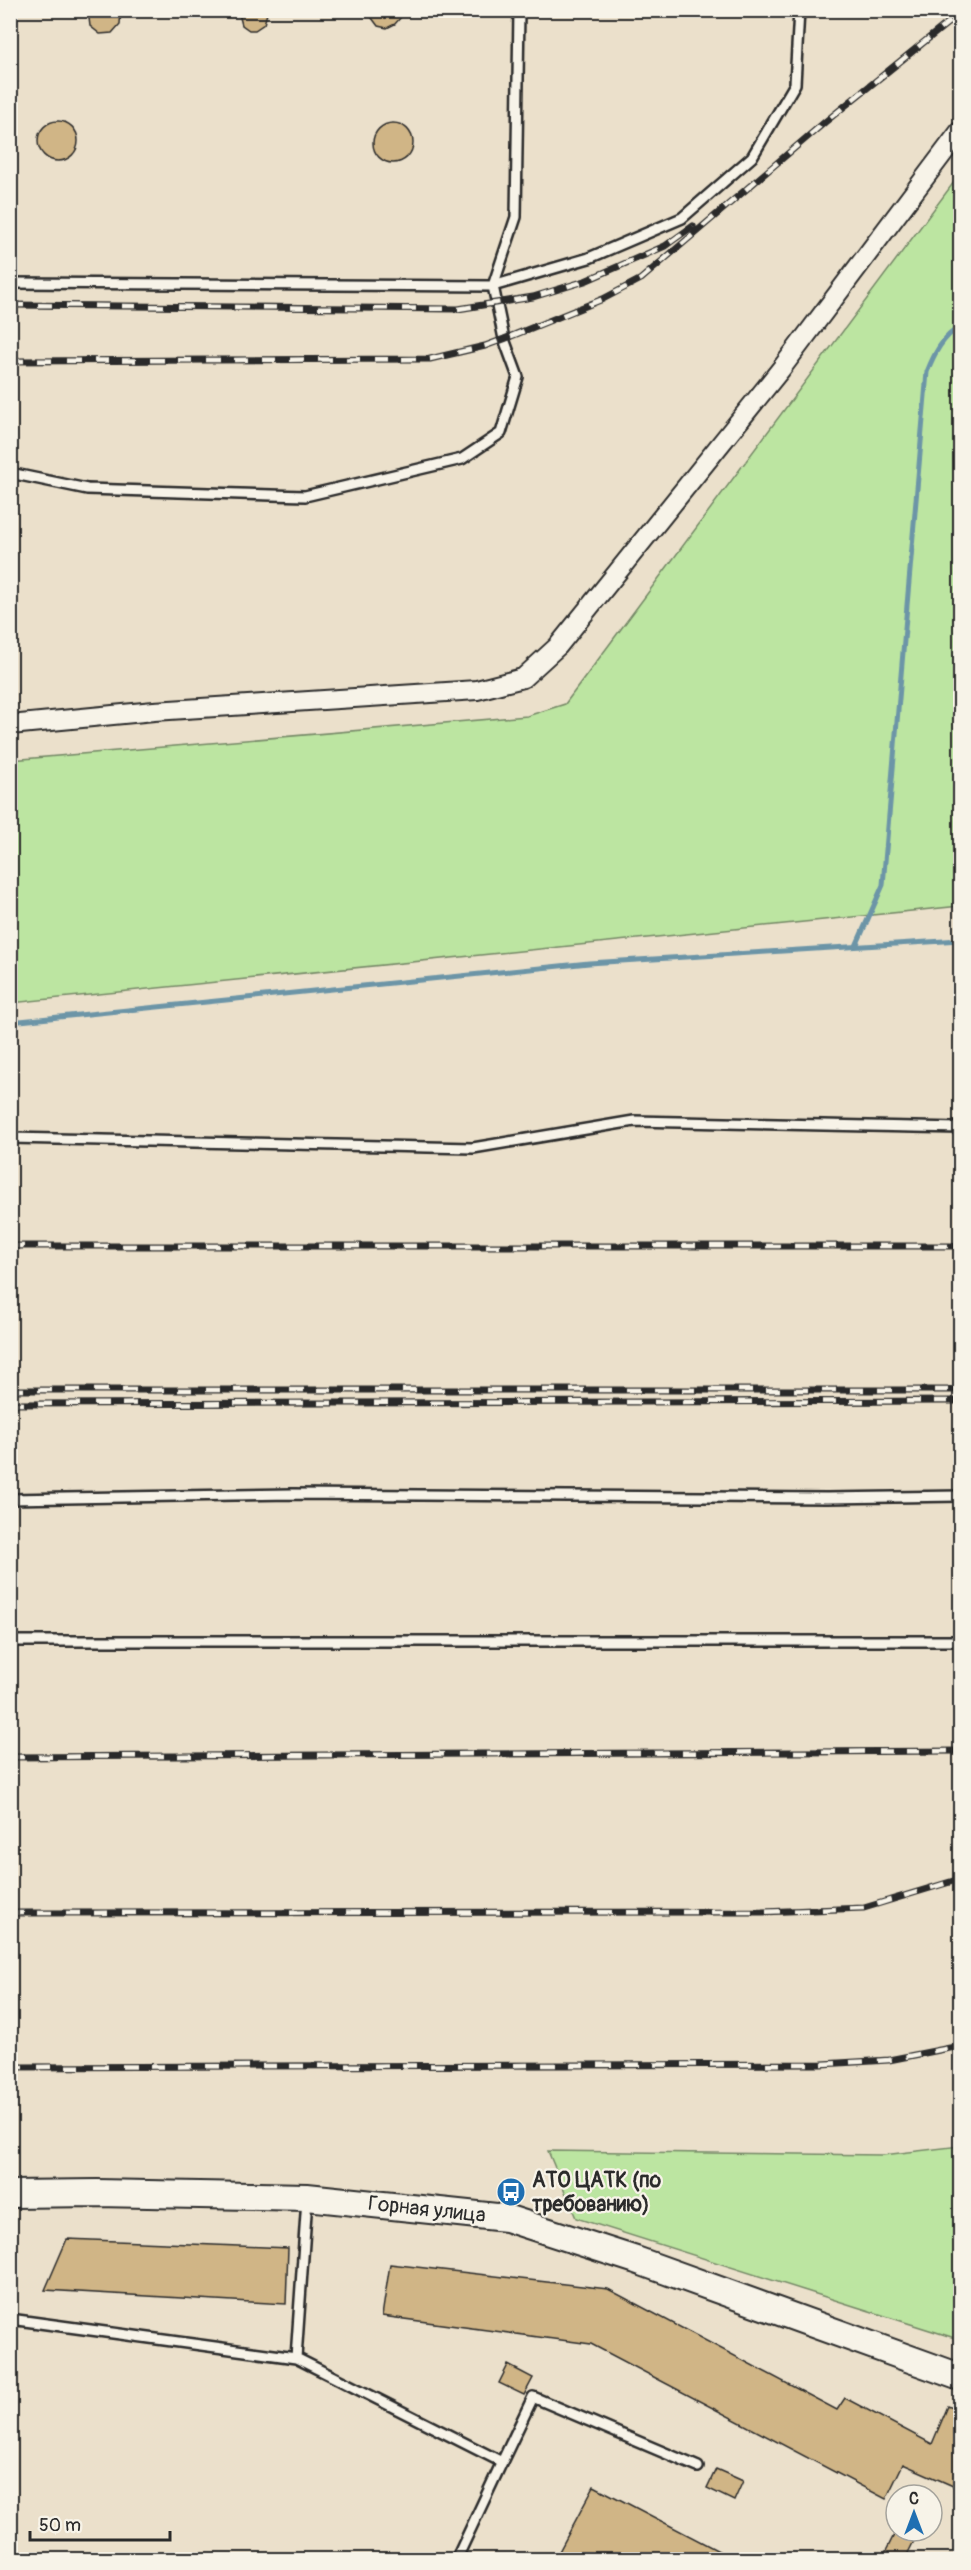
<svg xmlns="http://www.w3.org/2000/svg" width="971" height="2570" font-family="Pangolin,sans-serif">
<rect width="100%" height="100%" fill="#f7f3e8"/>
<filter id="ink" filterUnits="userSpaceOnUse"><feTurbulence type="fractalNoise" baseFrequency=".0167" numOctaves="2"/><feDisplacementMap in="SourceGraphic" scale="12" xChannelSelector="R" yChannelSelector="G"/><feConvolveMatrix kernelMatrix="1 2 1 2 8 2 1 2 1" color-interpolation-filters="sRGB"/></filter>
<g filter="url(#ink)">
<!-- built -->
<path fill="#ebe0cb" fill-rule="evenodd" d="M11 11H960V2559L11 2560ZM896 2495H932V2531H896Z"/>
<!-- green -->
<path fill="#bce5a1" stroke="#748866" stroke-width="1.5" d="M960 174V906L11 1003V760L527 716 565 704Z
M960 2146V2335L958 2339 576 2218 548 2151 883 2155Z"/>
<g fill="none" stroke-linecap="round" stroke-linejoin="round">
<!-- stream -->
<path stroke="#6c95a7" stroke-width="5" d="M856 946 883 885 927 372C934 354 943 336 960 327
M10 1022 589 963 960 940"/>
</g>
<!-- building -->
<path fill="#d0b586" stroke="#2b2b2b" stroke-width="1.5" d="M88 10H121L120 24 112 33 100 34 90 26Z
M238 10H268L264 24 255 30H249L242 25Z
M366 10H407L395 24 387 28 378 26Z
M38 141a20 20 0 1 1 40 0a20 20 0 1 1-40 0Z
M373 143a20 20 0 1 1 40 0a20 20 0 1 1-40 0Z
M67 2239 288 2248 286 2304 45 2290Z
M390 2264 608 2289 837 2410 845 2398 932 2444 948 2406 960 2411V2489L903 2464 886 2499 591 2344 382 2316Z
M508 2365 533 2378 524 2395 499 2383Z
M716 2469 743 2481 734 2501 707 2488Z
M594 2486 734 2559H555Z
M896 2531 915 2539 905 2559H882Z"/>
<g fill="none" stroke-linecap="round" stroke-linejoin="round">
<!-- lane casing -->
<g stroke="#2b2b2b" stroke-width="14">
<path id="lane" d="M10 283 493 286 589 258 682 218 752 157 795 84 799 10
M10 473 87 489 305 496 462 459 501 433 518 377 504 339 493 286 516 217 519 10
M10 1138 473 1148 634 1121 960 1128
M10 1499 292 1494 827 1498 960 1496
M10 1641H960
M307 2199 296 2358 502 2462 456 2560
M10 2319 296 2358
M502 2462 533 2397 698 2467"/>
</g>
<!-- street casing -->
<g stroke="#2b2b2b" stroke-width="22">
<path id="street" d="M10 725 154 711 477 690 523 678 558 646 781 369 960 131"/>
</g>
<!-- secondary casing -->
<g stroke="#2b2b2b" stroke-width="30">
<path id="secondary" d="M10 2194 97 2193 307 2197 506 2218 636 2260 960 2377"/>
</g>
<!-- lane -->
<use href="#lane" stroke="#f7f3e8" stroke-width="9"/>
<!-- street -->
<use href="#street" stroke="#f7f3e8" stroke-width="18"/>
<!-- secondary -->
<use href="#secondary" stroke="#f7f3e8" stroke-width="26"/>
<!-- rail casing -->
<g stroke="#2b2b2b" stroke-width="7">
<path id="rail" d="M10 305 458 309 533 297 585 281 665 246 693 226
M10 361 430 359 485 346 504 339 603 299 641 279 825 122 960 13
M10 1246H960
M10 1390H960
M10 1404 960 1401
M10 1757 960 1751
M10 1913 762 1912 864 1908 960 1879
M10 2067 822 2064 889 2060 960 2046"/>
</g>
<!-- rail -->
<use href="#rail" stroke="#f7f3e8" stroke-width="4.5" stroke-dasharray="14" stroke-linecap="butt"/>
</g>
</g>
<!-- icons -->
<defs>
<g id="bus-disc" transform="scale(1.5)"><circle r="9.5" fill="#1f6fb2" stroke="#f7f3e8"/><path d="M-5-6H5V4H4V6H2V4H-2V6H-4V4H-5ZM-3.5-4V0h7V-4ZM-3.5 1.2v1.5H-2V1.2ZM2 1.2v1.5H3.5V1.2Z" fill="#fff"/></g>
</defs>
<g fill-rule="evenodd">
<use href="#bus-disc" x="511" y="2192"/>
</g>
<g text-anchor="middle" stroke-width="4.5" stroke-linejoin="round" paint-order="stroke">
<!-- poi labels -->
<g font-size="21" font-weight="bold" fill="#2b2b2b" stroke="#f7f3e8" text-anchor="start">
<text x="532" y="2187">АТО ЦАТК (по<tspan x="532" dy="24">требованию)</tspan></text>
</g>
<!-- street labels -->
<g font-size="21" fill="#2b2b2b" stroke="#f7f3e8">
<text transform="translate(427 2209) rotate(6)" y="7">Горная улица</text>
</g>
</g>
<!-- margin -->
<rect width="971" height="2570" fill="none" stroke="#f7f3e8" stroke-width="36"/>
<rect x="18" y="18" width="935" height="2534" fill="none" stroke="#2b2b2b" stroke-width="2" filter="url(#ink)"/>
<!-- north arrow -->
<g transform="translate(914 2513)"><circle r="28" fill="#f7f3e8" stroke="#a5a39c" stroke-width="1.5"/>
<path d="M0-4.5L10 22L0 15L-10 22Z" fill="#1f6fb2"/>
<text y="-9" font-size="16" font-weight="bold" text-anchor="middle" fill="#2b2b2b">С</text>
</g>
<!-- scale -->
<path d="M30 2531v9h140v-9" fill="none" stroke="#2b2b2b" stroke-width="3"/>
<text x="39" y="2531" font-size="18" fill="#2b2b2b" stroke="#f7f3e8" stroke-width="4.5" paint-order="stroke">50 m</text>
</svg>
